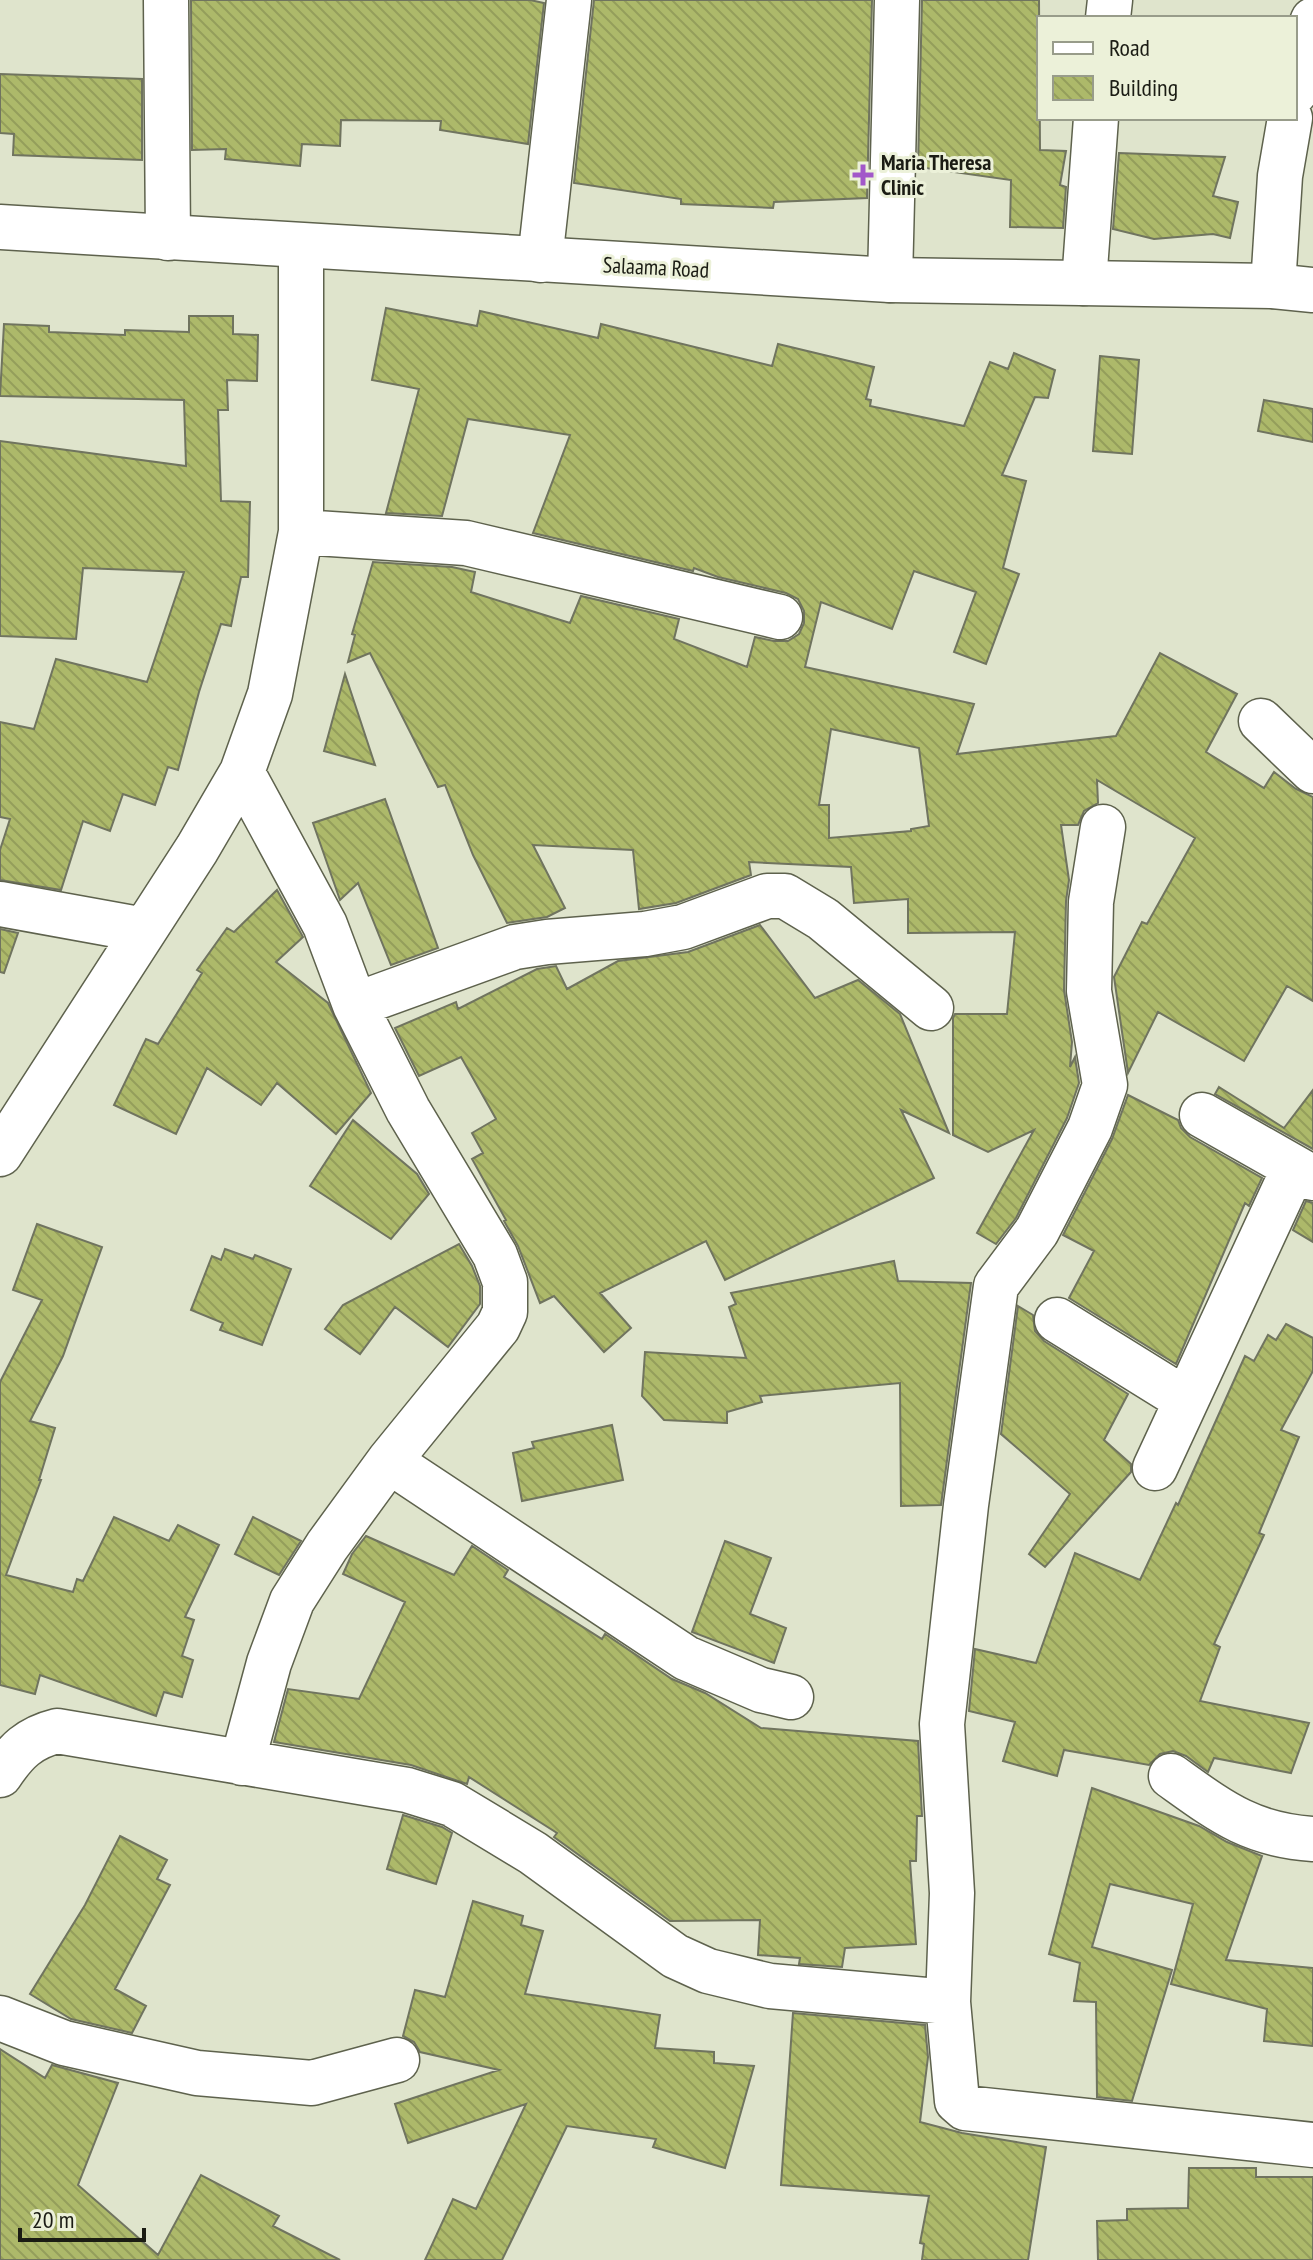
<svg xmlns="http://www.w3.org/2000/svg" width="1313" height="2260" font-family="'PT Sans Narrow',sans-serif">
<defs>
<pattern id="building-back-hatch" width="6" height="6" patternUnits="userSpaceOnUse" patternTransform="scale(2)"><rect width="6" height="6" fill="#adb96a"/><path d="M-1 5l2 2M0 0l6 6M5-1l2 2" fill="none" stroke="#949e5b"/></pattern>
</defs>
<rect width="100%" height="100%" fill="#dfe4cc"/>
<!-- building -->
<path fill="url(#building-back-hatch)" stroke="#70745f" stroke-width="2" fill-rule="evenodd" d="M191 0H530L544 3 528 144 440 130 441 121 341 120 340 146 302 144 300 166 225 159 226 149 192 150Z
M594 0H872L867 198 774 202 773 208 681 204V199L574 183Z
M922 0H1039L1040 150 1066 151 1060 185 1066 187 1063 228 1010 227 1011 180 918 167Z
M0 74 142 79V160L13 155 14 134 0 133Z
M1119 153 1225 157 1213 196 1238 202 1230 238 1213 234 1154 239 1113 229Z
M386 308 477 326 480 311 598 338 601 324 772 366 778 344 874 367 866 399 871 400 870 406 964 426 990 362 1008 369 1014 353 1055 370 1048 398 1035 397 1002 475 1026 481 1003 568 1019 574 986 664 954 652 976 592 914 571 892 629 821 602 805 667 974 704 957 754 1116 736 1160 653 1237 694 1206 752 1264 788 1274 772 1296 789 1313 797V1001L1287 986 1244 1061 1158 1012 1128 1073 1114 977 1142 922 1147 924 1195 838 1097 780 1098 803 1084 811 1078 825H1061L1069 880 1066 901 1064 990 1072 1042 1070 1067 1075 1057 1079 1083 1067 1118 1016 1218 996 1244 977 1233 1034 1130 988 1152 953 1135V1018L955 1014H1007L1015 932 908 933V899L854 903 851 867 749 862 751 875 676 903 639 909 633 850 533 845 565 908 547 917 507 923 473 855 445 785 438 787 370 653 348 662 355 635 352 634 373 562 452 567 475 572 471 592 570 623 581 596 679 619 674 639 747 667 755 637 774 641H788L799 634 804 623V611L798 599 786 593 718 577 694 568 693 571 533 533 570 435 468 419 442 516 386 513 419 389 372 380ZM831 729 919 748 929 826 911 829V831L829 838V805H819Z
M189 316H233V334L258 335 257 381 227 380 228 410H218L221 501 250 502 248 577H241L231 626 221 624 199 692 178 770 168 767 155 805 123 794 110 831 83 821 61 890 0 880V850L10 819 0 817V722L34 729 56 659 147 682 184 572 83 568 76 639 0 636V441L186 466 184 400 0 396 4 324 49 326V332L125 335V330L189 332Z
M1100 356 1139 360 1132 454 1093 451Z
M1264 400 1313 409V442L1258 431Z
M345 674 375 765 324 751Z
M385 799 438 948 391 965 358 883 340 900 313 823Z
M277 890 303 937 276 962 328 1003 371 1093 336 1134 277 1083 261 1105 207 1068 176 1134 114 1105 146 1039 158 1044 202 973 197 970 227 928 234 932Z
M760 925 815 998 858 980 900 1014 949 1133 901 1110 934 1178 725 1280 706 1241 600 1293 631 1328 604 1352 554 1296 540 1303 518 1246 504 1221 506 1220 472 1159 483 1153 472 1133 496 1119 461 1057 419 1076 395 1028 456 1002 458 1009 537 969 556 966 567 989 618 961 688 952Z
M0 929 18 933 4 973 0 972Z
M1219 1087 1284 1128 1313 1090V1149L1215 1094Z
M1128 1095 1178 1120 1181 1128 1190 1137 1262 1178 1249 1206 1245 1203 1176 1364 1069 1298 1094 1251 1063 1235 1112 1139Z
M353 1120 417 1174 429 1194 391 1239 310 1186Z
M1306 1201 1313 1203V1242L1293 1230Z
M37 1224 102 1247 63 1356 30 1421 55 1428 39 1480H41L6 1575 73 1592 77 1579 83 1581 114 1517 169 1541 178 1525 219 1545 185 1617 194 1620 182 1656 193 1660 182 1697 164 1692 156 1716 40 1675 35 1694 0 1685V1382L42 1300 13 1290Z
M459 1244 472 1266 480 1286V1304L448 1347 395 1307 360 1354 325 1329 343 1305Z
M225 1249 253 1259 255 1255 291 1269 262 1345 220 1330 223 1323 191 1310 212 1256 221 1260Z
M894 1261 898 1281 971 1283 941 1505 901 1506 900 1383 760 1396 762 1402 727 1412V1423L664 1420 642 1396 645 1352 746 1358 729 1307 736 1304 731 1293Z
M1018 1306 1033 1315 1035 1331 1044 1341 1128 1394 1104 1440 1131 1464V1472L1045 1567 1029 1554 1070 1494 1001 1434Z
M1286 1324 1313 1338V1371L1281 1430 1299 1437 1259 1533 1264 1535 1214 1644 1220 1647 1200 1701 1309 1723 1291 1773 1214 1758 1208 1772 1186 1756 1173 1751 1160 1754 1149 1765 1064 1750 1057 1776 1003 1761 1015 1722 969 1711 975 1649 1036 1663 1075 1553 1140 1580 1176 1503 1178 1505 1245 1356 1254 1361 1268 1335 1276 1340Z
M612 1425 623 1480 522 1501 513 1453 534 1448 532 1442Z
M253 1517 301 1541 279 1575 235 1554Z
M366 1536 454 1575 472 1546 508 1570 504 1577 602 1639 605 1634 672 1679 705 1693 761 1728 918 1741 922 1816H917L916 1861H910L916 1944 845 1948 842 1967 799 1964 800 1958 758 1955 760 1920 670 1921 554 1837 557 1833 469 1777 467 1784 411 1765 274 1742 288 1689 359 1699 405 1602 343 1574 352 1554Z
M725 1541 771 1558 750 1614 786 1628 774 1663 692 1632Z
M1092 1788 1199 1826 1227 1842 1262 1856 1226 1960 1313 1968V2046L1264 2041 1267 2009 1171 1984 1193 1904 1110 1884 1092 1947 1172 1970 1132 2101 1097 2097 1096 2002 1074 2001 1080 1963 1049 1954Z
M403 1815 442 1827 452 1833 436 1884 387 1869Z
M120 1836 167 1860 157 1879 170 1885 115 1989 146 2006 132 2033 71 2019 30 1994 85 1905Z
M473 1901 523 1916 521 1925 543 1931 525 1994 660 2015 655 2048 714 2052V2063L754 2066 725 2168 653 2147 656 2139 567 2126 502 2260H425L453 2199 476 2209 526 2104 408 2143 395 2104 499 2070 420 2052 414 2042 403 2036 415 1990 445 1997Z
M793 2013 925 2025 928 2057 920 2122 962 2133 1046 2147 1028 2260H922L924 2244 920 2243 929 2196 781 2185Z
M0 2049 45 2078 52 2065 118 2083 78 2185 158 2255 201 2175 279 2216 273 2226 340 2260H0Z
M1189 2168H1256V2177H1313V2260H1098L1097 2221 1127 2220V2209L1188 2208Z"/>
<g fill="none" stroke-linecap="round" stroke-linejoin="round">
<!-- minor casing -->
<g stroke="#5e624d" stroke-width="47">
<path id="minor" d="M166 0 168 238
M1108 18 1110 0
M1295 92 1304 43 1313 20
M540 260 569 0
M890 280 897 0
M1084 283 1096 118
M1273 286 1280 176 1290 118
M301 532 466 543 780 617
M1261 721 1313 771
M242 772 325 925 355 1005 408 1110 495 1255 505 1282V1312L498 1327 389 1461 327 1546 292 1601 269 1663 242 1763
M1103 827 1091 902 1089 991 1105 1085 1090 1128 1037 1231 996 1286 966 1505 942 1724 952 1893 948 2002 957 2101 965 2108 1313 2145
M0 904 144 930
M355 1005 515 947 547 942 645 934 683 927 767 896H785L823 919 931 1008
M1202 1115 1313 1178
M0 1154 197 849 242 772 270 694 301 532V246
M1057 1320 1186 1400
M389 1461 686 1658 761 1690 791 1697
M1155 1468 1294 1168
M0 1775C16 1751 29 1738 57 1731L407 1790 452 1804 533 1853 675 1956 708 1971 770 1986 948 2002
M1171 1776C1220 1811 1250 1835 1313 1839
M0 2018 64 2043 197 2073 312 2083 397 2060"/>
</g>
<!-- major casing -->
<g stroke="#5e624d" stroke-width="47">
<path id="major" d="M0 227 890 280 1273 286 1313 290"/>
</g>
<!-- minor -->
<use href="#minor" stroke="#fff" stroke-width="44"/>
<!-- major -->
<use href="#major" stroke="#fff" stroke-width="44"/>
</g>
<!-- markers -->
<path fill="#a257c9" stroke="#ecf1d9" stroke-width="3" d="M859 163h8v8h8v8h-8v8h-8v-8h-8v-8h8z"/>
<g text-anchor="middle" stroke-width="6" stroke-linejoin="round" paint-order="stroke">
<!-- poi labels -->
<g font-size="22" font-weight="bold" fill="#1b1c14" stroke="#ecf1d9" text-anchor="start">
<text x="881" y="170">Maria Theresa<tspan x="881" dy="25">Clinic</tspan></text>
</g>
<!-- street labels -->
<g font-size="22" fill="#1b1c14" stroke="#ecf1d9">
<text transform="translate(656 267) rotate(3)" y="8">Salaama Road</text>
</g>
</g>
<!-- legend -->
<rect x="1037" y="16" width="260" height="104" fill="#ecf1d9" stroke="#989c8a" stroke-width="2"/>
<rect x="1053" y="42" width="40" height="12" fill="#ffffff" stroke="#989c8a" stroke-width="2"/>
<text x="1109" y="56" font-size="24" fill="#1b1c14">Road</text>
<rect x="1053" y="76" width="40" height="24" fill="url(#building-back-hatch)" stroke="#989c8a" stroke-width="2"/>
<text x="1109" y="96" font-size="24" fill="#1b1c14">Building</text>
<!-- scale -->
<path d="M20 2228v12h124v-12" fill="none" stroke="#1b1c14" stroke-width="4"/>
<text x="32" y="2228" font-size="24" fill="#1b1c14" stroke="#ecf1d9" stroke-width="6" paint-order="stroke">20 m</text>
</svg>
